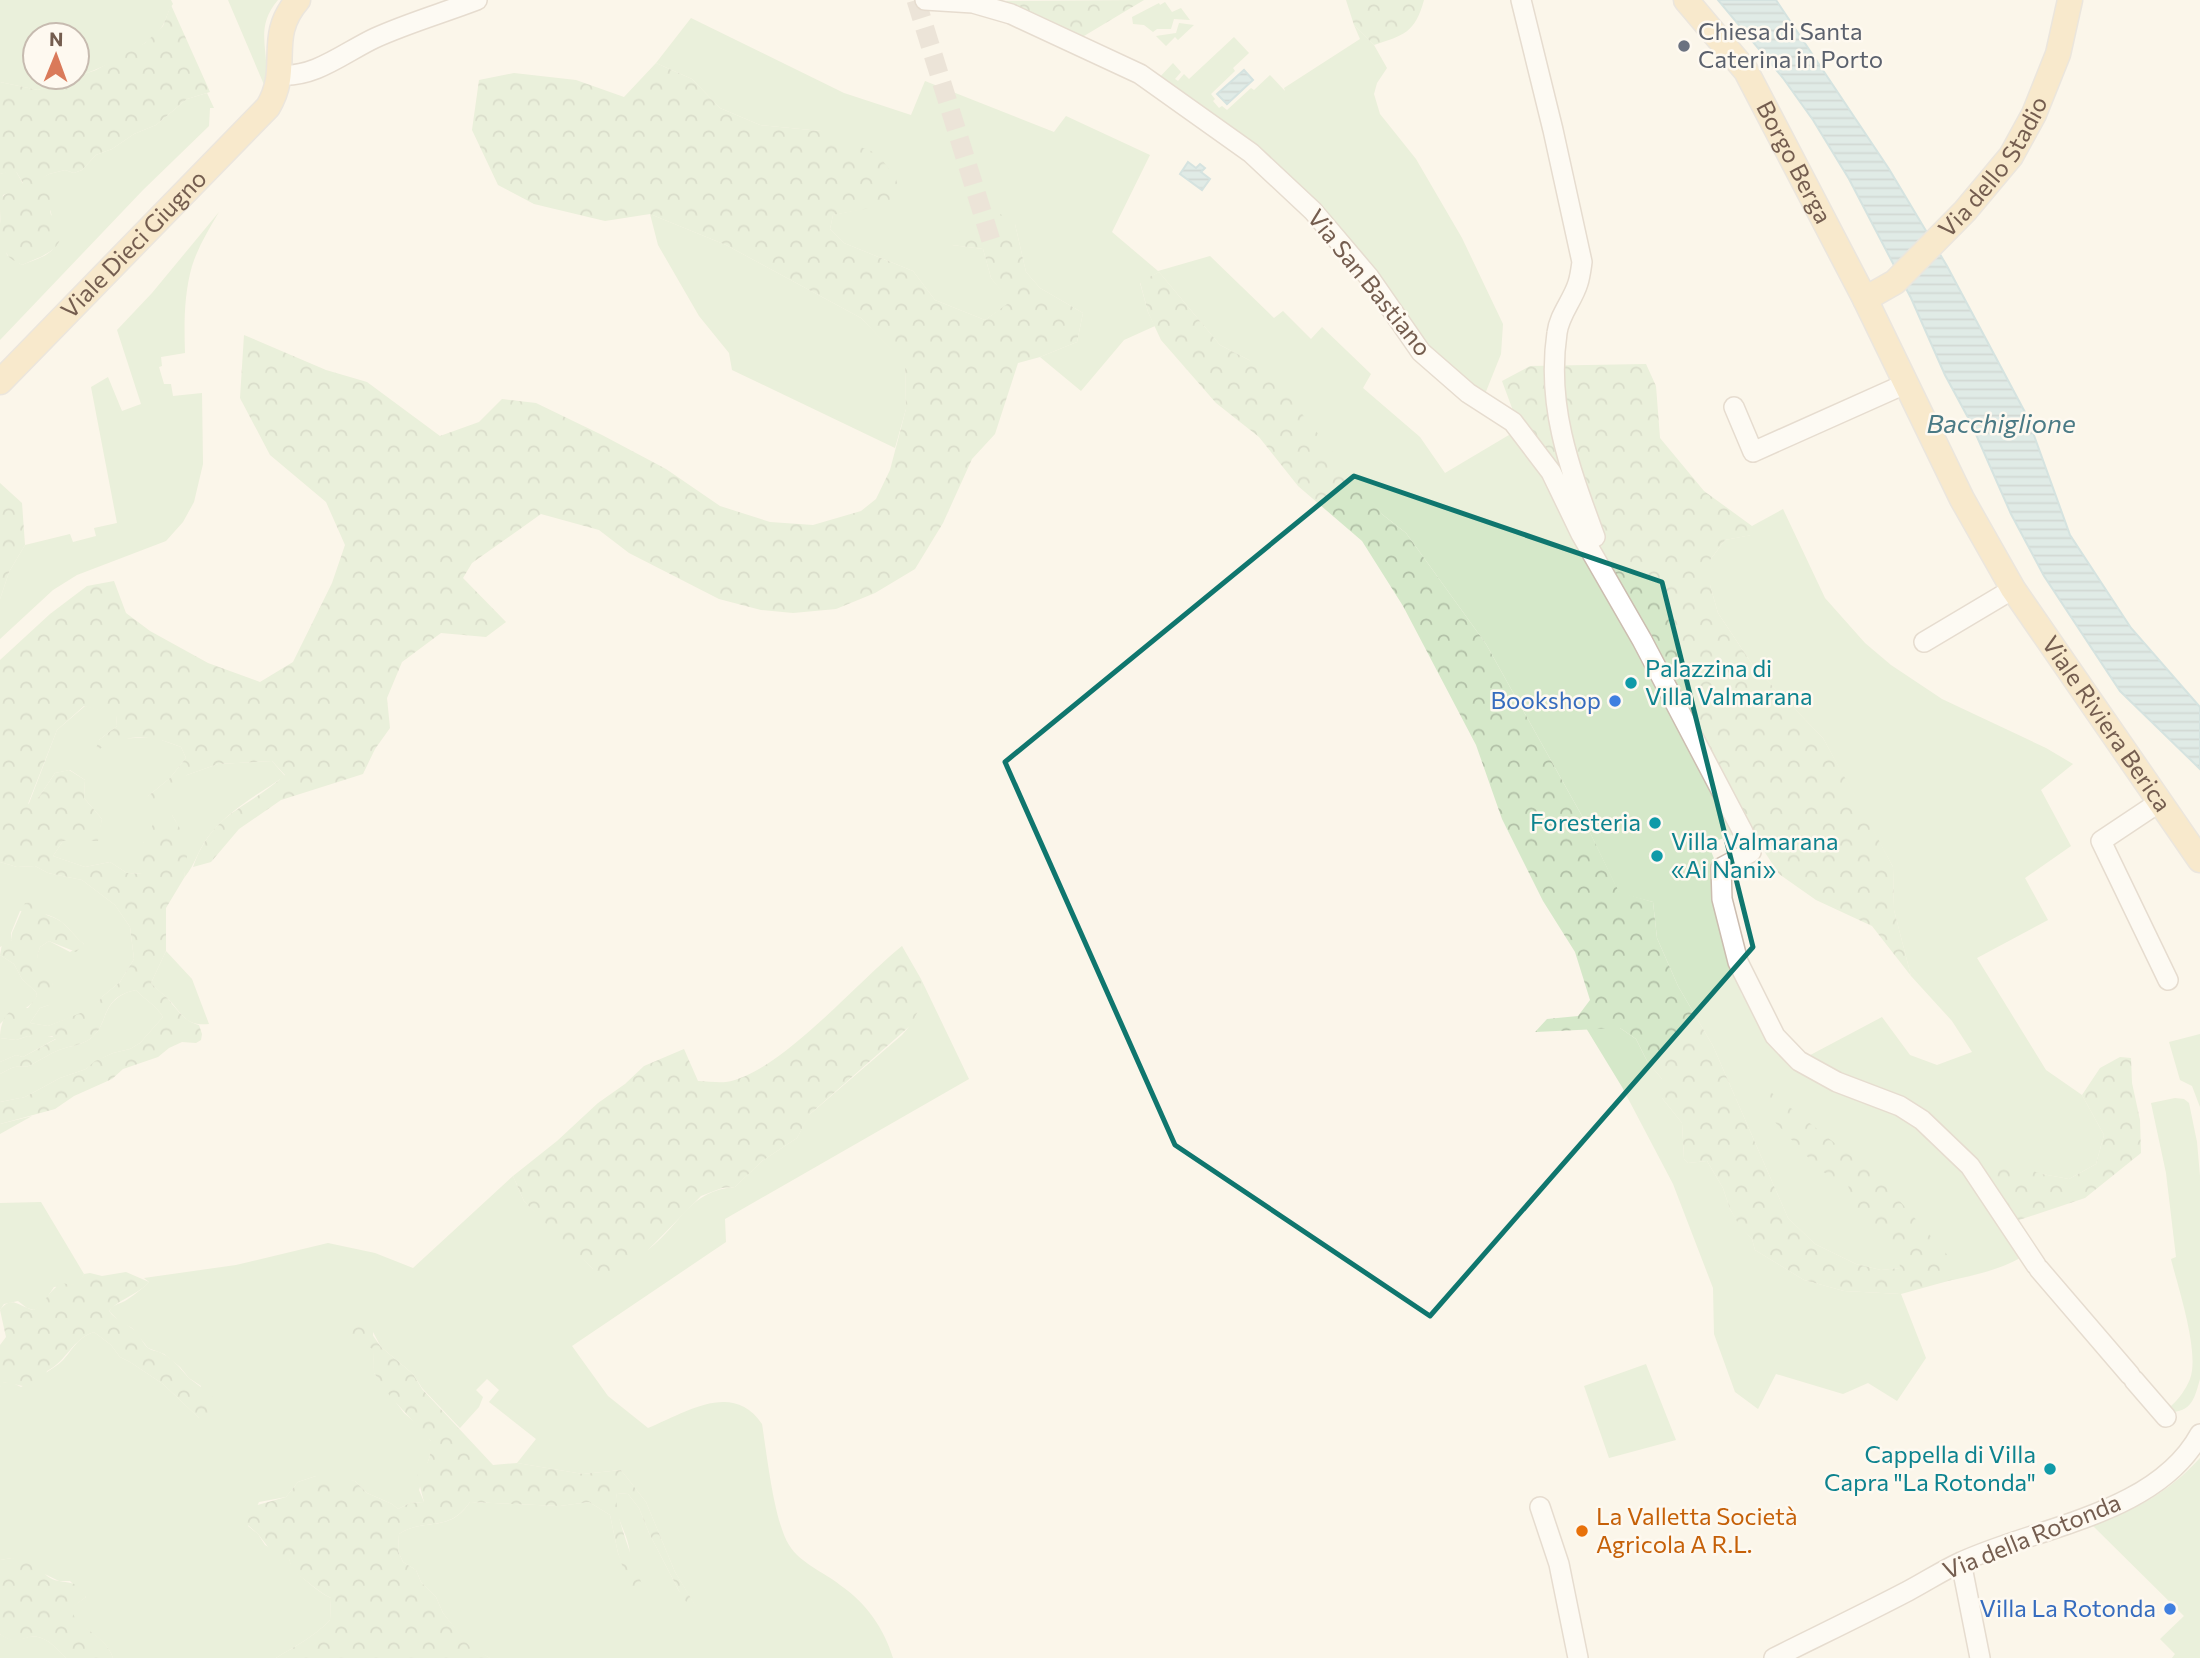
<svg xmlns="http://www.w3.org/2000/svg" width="2200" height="1658" font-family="Commissioner,sans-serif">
<defs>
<pattern id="forest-crowns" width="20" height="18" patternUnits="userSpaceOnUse" patternTransform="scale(1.75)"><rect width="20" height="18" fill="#d5e8c9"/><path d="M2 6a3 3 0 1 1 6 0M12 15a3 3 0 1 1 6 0" fill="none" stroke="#b1bfa6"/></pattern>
<pattern id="water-rules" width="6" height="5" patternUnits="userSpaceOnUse" patternTransform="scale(1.75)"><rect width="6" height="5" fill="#bfdde3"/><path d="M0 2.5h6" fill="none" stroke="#a0b6ba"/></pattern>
</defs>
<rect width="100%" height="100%" fill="#fbf5ea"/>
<!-- green -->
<path fill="#d5e8c9" d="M0 0H171L173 4C168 10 167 18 163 25 150 47 101 68 77 77V35H35V77H76L38 90 0 82Z
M228 0H278C252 30 272 54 265 87Z
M1165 2 1172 12 1181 8 1190 20 1174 19 1171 29H1157L1153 32 1144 25 1133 24 1132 17 1159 3 1160 5Z
M691 18 844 93 911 115 925 81 1054 132 1066 116 1150 155 1112 232 1158 271 1210 256 1274 318 1283 311 1311 339 1322 327 1371 374 1363 388 1420 437 1445 473 1514 432 1536 460 1737 833 1708 844 1718 868 1714 870 1718 925 1742 995 1750 1002 1768 1040 1899 1109 1946 1147 2022 1257C1992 1274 1962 1277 1930 1285L1900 1268 1881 1270 1856 1264 1815 1244 1788 1218 1713 1046 1678 986 1657 938 1653 902 1619 893 1582 816 1486 644 1406 533 1383 515 1249 360 1220 345 1159 272 1140 283 1148 312 1155 326 1124 340 1081 391 1040 357 1077 342 1083 313 1040 288 1026 272 1015 224 952 245 983 249 991 278 1011 302 985 320 935 300 913 271 844 243 830 229 833 215 857 210 821 131 760 125 720 108 692 79 656 63Z
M1179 23 1194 25 1178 40 1175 37 1166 46 1156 36 1176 33Z
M1354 25 1374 45 1387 68 1377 83 1374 94 1380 114 1416 159 1462 238 1503 324 1501 354 1483 399 1448 373 1371 269 1157 80 1173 63 1181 72 1175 79 1178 81 1184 74 1189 79 1234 37 1249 53 1233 68 1235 71 1211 94 1215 99 1213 101 1219 108 1222 106 1227 110 1251 88 1254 90 1270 75 1285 91 1284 88 1360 39Z
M207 93 214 108H210L209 126 143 190 0 340V219L7 255 22 265C37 258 52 257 58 240L42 178 49 174 65 170 74 173 82 170 96 155 112 149 134 134 156 125 187 99Z
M13 170 17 173 23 184 19 189 3 195 0 208V174Z
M219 212C209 229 198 247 192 266 184 294 184 324 185 353L161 357 162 366 159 367 164 384H171L173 396 202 393 203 464 194 502 183 522 166 541 77 575 53 590 0 639V599L9 572 25 545 70 534 73 542 96 536 94 528 117 523 91 387 108 377 122 411 141 404 117 330 152 293Z
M650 214 726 245 861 318 905 363 906 409 895 448 732 370 729 353 699 316 658 245Z
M1783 509 1825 598 1865 643 1891 665 1942 699 2046 748 2073 764 2041 790 2071 846 2025 878 2048 920 1977 958 2046 1070 2082 1095 2104 1135 2096 1164 2069 1179 2042 1174 1970 1166 1948 1143 1799 1061 1882 1017 1910 1055 1937 1065 1972 1052 1952 1021 1911 976 1894 910 1893 867 1823 738 1754 667 1718 613 1710 585V560L1725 540 1751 535 1752 526Z
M85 706 116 714 117 726 99 740 153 737 181 747 186 758 170 778 147 797 187 775 218 764 272 761 285 776C260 793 232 808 212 832 199 846 196 864 184 878 187 853 185 836 172 815L143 843V874L127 873 110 862 85 867 53 856 63 841H97L102 819 84 798 85 780 70 770 55 773 39 797 28 806 57 730Z
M0 862 17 867 35 866 48 873 82 880 115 905 130 927 134 959 120 982 103 996 93 1009 48 1026 30 1023 40 1008 49 1005 53 980 37 957 40 947 49 941 70 952 84 944C76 938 71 930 64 924 52 913 35 912 20 911L11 933 12 940 0 947Z
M166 951 192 979 209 1024C187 1026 184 1017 172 1003 166 996 157 990 151 983Z
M0 955 14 964 22 979 36 992 37 996C29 1012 11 1012 0 1024Z
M921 979 969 1079 725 1219 726 1242 572 1346 608 1396 648 1428C685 1413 733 1380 762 1424 767 1455 774 1521 789 1545 801 1564 824 1572 840 1585 866 1603 884 1628 893 1658H490L470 1648 443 1613 436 1597 421 1582 416 1570 403 1562 398 1551 399 1534C425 1517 449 1534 470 1502L560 1506 589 1502 610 1515 618 1553 626 1574C627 1566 631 1554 629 1547 625 1528 612 1513 617 1493L628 1494 639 1508 649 1533 679 1591 696 1607 675 1572 646 1502 621 1470 583 1474 517 1463 536 1439 489 1402 499 1390 487 1379 476 1390 483 1397 479 1407 460 1428 422 1388 413 1374 381 1347 373 1332 374 1373 404 1413 419 1426 431 1441V1452L419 1490 424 1502 410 1503 398 1509 392 1504 367 1493 355 1481 316 1476 298 1482 286 1497 259 1502 248 1526 258 1534 265 1545 289 1559 294 1572C308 1580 315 1591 331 1598L330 1620C314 1637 295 1646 276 1658H113C105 1634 80 1632 69 1609L86 1597 70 1581H59L12 1558 0 1560V1387L2 1382 13 1383 21 1387C32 1380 45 1374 56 1366 72 1355 73 1339 94 1332L111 1345 120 1357 130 1362 163 1384 199 1418 201 1386 189 1378 180 1367 164 1354 148 1348 132 1328 120 1322 109 1311C114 1304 117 1305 125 1301 129 1299 146 1286 149 1282L144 1278 236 1265 328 1243 375 1253 413 1268 513 1176 524 1201 593 1269C608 1264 637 1258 649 1249 681 1224 690 1190 735 1187L762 1161 797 1138 809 1115 902 1035C919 1016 922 1004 921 979Z
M136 990C145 1000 156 1005 163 1017L140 1043 130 1049 113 1053 96 1061 86 1069 60 1078 25 1097 0 1102V1074C4 1072 10 1068 15 1067 20 1066 25 1068 31 1065 40 1060 49 1054 59 1050 69 1046 80 1046 90 1039 110 1025 99 998 136 990Z
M1586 1028H1620L1636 1039 1647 1061 1662 1079V1098L1682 1123 1684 1159 1688 1163 1707 1161 1723 1188 1730 1209 1740 1226 1752 1239 1755 1250 1804 1280 1844 1291 1901 1294 1926 1358 1897 1401 1868 1383 1843 1394 1776 1374 1758 1409 1735 1392 1714 1334 1713 1288 1673 1184 1622 1087Z
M2200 1034V1107L2192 1086 2180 1080 2169 1042Z
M28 1036C38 1039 48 1035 57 1038L23 1057 16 1055 0 1062V1038L16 1040Z
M2175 1098 2184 1099 2189 1103 2197 1142 2200 1176V1379C2195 1396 2193 1410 2173 1412L2165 1403 2166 1401 2171 1406C2179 1399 2186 1389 2190 1379 2200 1353 2178 1287 2171 1259L2176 1257 2166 1173 2151 1103Z
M32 1116 0 1134V1124Z
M41 1202 84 1274 79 1284 54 1287 42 1305 34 1310 27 1308 18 1301 4 1304 0 1310V1203Z
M1646 1364 1676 1440 1609 1458 1584 1386Z
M2200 1458V1658H2172L2175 1654 2160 1639 2184 1616 2091 1524C2136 1510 2168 1493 2200 1458Z
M0 1634C18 1647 24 1634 38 1637 51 1640 57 1650 66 1658H0Z"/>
<!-- forest -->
<path fill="url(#forest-crowns)" d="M1144 0 1079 39 1032 16 1005 1Z
M1346 0H1424C1415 33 1404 35 1374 45L1354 25Z
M171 5 210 92 187 99 156 125 134 134 112 149 96 155 82 170 74 173 65 170 49 174 43 178 45 182 54 185 60 199 50 211 51 215 61 220C67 251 43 255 22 265 17 262 9 259 7 254 0 242 0 214 0 200 5 191 16 191 23 183L17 173 13 171 0 174V82L38 90 96 70 145 43 163 26Z
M656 63 692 79 720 108 760 125 821 131 878 154 896 179 902 202 833 215 830 229 844 243 913 271 935 300 985 320 1010 302 991 278 983 249 952 245 962 228 990 207 1015 224 1026 272 1040 288 1083 313 1077 342 1040 357 1018 363 995 434 972 459 943 523 915 569 875 593 836 609 793 613 761 610 719 599 629 553 599 530 541 514 472 563 463 578 506 622 486 637 441 633 402 662 387 698 390 728 375 749 363 774 281 800 239 829 211 862 193 867C213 811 246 810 285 775L272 761 218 764 187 775 159 804 147 797 170 778 186 758 181 747C145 733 130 734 95 751L99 740 117 726 116 715 84 706 57 730 28 804 39 797 55 773 69 770 85 780 84 798 102 819 98 841H63L53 856 85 867 110 862 127 873 142 874 143 843 157 817 172 815 182 832 187 857 184 878 166 908V951L151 983C157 990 167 996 172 1004 181 1014 185 1021 199 1025L202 1034 201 1040 196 1043 182 1042 169 1048 158 1057 123 1069 112 1079 74 1096 55 1109 0 1124V1102L25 1097 60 1078 86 1069 95 1061 113 1053 130 1049 140 1043 163 1017C156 1005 145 1000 136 990 99 997 110 1025 90 1039 80 1046 69 1046 59 1050 49 1054 40 1060 31 1065 25 1068 20 1066 15 1067 10 1068 4 1072 0 1074V1062L16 1055 23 1057 56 1039 52 1036 39 1039 28 1036 16 1040 0 1038C0 1021 8 1004 28 1008L37 996 36 992 22 979 14 964 0 955 2 944 12 940V933L25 903 34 902C44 919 50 913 63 923 70 929 76 938 84 944L76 952 49 941 40 947 37 957 47 964 54 980C50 989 54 997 49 1005L40 1008 30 1023 48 1026 93 1008 103 996 120 982 134 959 130 927 115 905 82 880 48 873 35 866 17 867 0 862V660L50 614 87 586 114 581 126 613 150 631 208 663 260 682 293 662 332 583 345 545 326 502 270 455 240 398 244 335 326 370 367 382 440 436 479 422 502 399 536 403 602 435 666 469 720 506 770 522 813 525 861 511 876 499 890 470 906 409 905 364 861 318 726 245 650 214 605 221 534 204 498 185 472 130 479 80 514 73 576 80 624 97Z
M1159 272 1220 345 1249 360 1279 385 1383 515 1406 533 1486 644 1582 816 1619 892 1653 902 1657 938 1678 986 1713 1046 1788 1218 1815 1244 1856 1264 1881 1270 1900 1268 1899 1257 1851 1200 1848 1184 1821 1171 1773 1120 1762 1085 1882 1181 1966 1276 1901 1294 1844 1291 1804 1280 1755 1250 1752 1239 1740 1227 1730 1209 1723 1188 1707 1161 1688 1163 1684 1159 1682 1123 1662 1098V1079L1647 1061 1636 1039 1620 1028 1535 1032 1547 1019 1578 1016 1590 1000 1575 952 1543 901 1502 819 1476 745 1403 606 1362 541 1298 486 1259 437 1216 403 1161 340 1148 312 1140 282Z
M1646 364 1656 386 1660 438 1704 491 1752 526V535L1725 540 1710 560V585L1718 613 1754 667 1823 738 1865 814 1893 867 1894 910 1911 976 1872 926 1816 900 1779 874 1753 834 1515 416 1502 381 1530 366Z
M0 483 22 503 25 545 9 572 0 599Z
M902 946 921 979 922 1002 912 1024 810 1114 797 1138 762 1161 735 1187 722 1188 701 1196 647 1251 611 1279 593 1269 547 1225 524 1201 513 1176 557 1141 598 1103 625 1084 644 1066 684 1049 698 1081C707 1081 717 1083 726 1082 779 1074 857 982 902 946Z
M2120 1057 2131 1058 2132 1083 2140 1120 2141 1153 2085 1198 2019 1220 2000 1211 1970 1166 2000 1160 2042 1174 2069 1179 2096 1164 2104 1135 2082 1095 2100 1068Z
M126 1272 149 1282C139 1294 116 1301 109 1311 116 1321 127 1323 135 1331 140 1335 143 1344 148 1348 152 1351 159 1351 163 1354 173 1359 180 1368 187 1376 197 1387 234 1401 207 1420L199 1418 163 1384 130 1362 120 1357 111 1345 94 1332C72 1339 67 1361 47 1371L44 1380 33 1388 3 1382 0 1387V1345L6 1337 0 1310C12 1294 19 1307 34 1310 46 1302 50 1289 62 1283 74 1286 78 1285 84 1274L90 1273 102 1276Z
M348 1320H362L381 1347 413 1374 422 1389 493 1465 517 1463 583 1474 621 1470 646 1502 675 1572 697 1608 688 1605 679 1591 649 1533 639 1508 628 1494 617 1493C612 1514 640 1576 648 1601L646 1609 635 1604 618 1553 610 1515 589 1502 560 1506 470 1502C448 1534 425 1517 399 1534L398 1551 403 1562 416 1570 421 1582 436 1597 443 1613 470 1647 490 1658H276C295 1646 314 1637 330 1620L331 1598C316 1591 308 1580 293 1572L289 1559 275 1556 258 1534 239 1517 240 1510 286 1497 298 1482 316 1476 329 1475 355 1481 367 1493 392 1504 398 1509 410 1503 424 1502 417 1475C429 1465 431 1457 431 1441L390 1396 374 1373 373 1349 352 1340 347 1330Z
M12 1558C21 1560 33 1561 39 1567 40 1568 46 1575 47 1576 62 1587 75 1575 86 1597L70 1609C81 1632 105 1634 113 1658H66C57 1650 51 1640 38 1637 24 1634 18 1648 0 1634V1560Z"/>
<!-- water -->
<path fill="url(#water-rules)" stroke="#a6ccd4" stroke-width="2" d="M1718 0H1776L1889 169 1947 266 2027 416 2070 535 2131 628 2200 707V769L2120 691 2044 576 2011 514 1971 423 1945 375 1911 298 1849 179 1813 120 1783 78Z
M1244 70 1253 80 1227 104 1217 94Z
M1188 162 1196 168 1200 164 1205 168 1201 172 1210 179 1202 190 1180 174Z"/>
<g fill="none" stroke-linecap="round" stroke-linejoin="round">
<!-- minor-tunnel -->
<path stroke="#d9cfc3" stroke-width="19" stroke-dasharray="19 10" stroke-linecap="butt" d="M916 0 993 247"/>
<!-- minor casing -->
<g stroke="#ccbdb0" stroke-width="22">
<path id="minor" d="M925 0 973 3 1011 14 1140 74 1251 153 1313 211 1369 277 1421 352 1468 393 1513 422 1551 472 1581 534 1642 640 1743 832 1751 852 1721 868 1722 899 1738 962 1775 1036 1799 1061 1837 1082 1900 1106 1922 1120 1970 1166 2036 1265
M1521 0 1553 130 1582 262C1581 269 1580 277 1578 283 1573 300 1559 315 1557 333 1546 407 1570 469 1595 537
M280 75C315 78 345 52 375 38 408 23 443 13 477 0
M1734 407 1753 452 1905 384
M1924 642 2013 589
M2161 801 2101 841 2168 980
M2039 1269 2130 1375
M2134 1380 2166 1417
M1540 1507 1559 1564 1578 1658
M1961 1562 1980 1658
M1774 1658C1818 1636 1864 1614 1908 1591 1925 1582 1942 1571 1959 1563 2035 1527 2156 1515 2200 1434"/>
</g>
<!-- major casing -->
<g stroke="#d8d2ce" stroke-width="27">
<g id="major">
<path id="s1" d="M1686 0 1746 71 1865 299 1962 499 2013 589 2200 860"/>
<path id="s2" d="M1865 299 1895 282 1965 211 2011 156 2034 114 2058 54 2070 0"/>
<path id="s3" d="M0 382 268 107C292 67 265 38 298 0"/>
</g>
</g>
<!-- minor -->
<use href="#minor" stroke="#fff" stroke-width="19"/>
<!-- major -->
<use href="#major" stroke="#f3daa8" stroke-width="24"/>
</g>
<!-- marked area -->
<path d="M0 0H2200V1658H0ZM1354 476 1662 582 1753 947 1430 1316 1175 1145 1005 762Z" fill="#fbf5ea" fill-opacity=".55" fill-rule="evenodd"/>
<path fill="none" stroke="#0f766e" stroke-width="5" stroke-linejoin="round" d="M1354 476 1662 582 1753 947 1430 1316 1175 1145 1005 762Z"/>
<!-- markers -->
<circle fill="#6b7280" stroke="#fef9f0" stroke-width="2.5" cx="1684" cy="46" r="7"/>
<g fill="#0f9aa8" stroke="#fef9f0" stroke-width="2.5">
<circle cx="1631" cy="683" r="7"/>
<circle cx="1655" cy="823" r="7"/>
<circle cx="1657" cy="856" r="7"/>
<circle cx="2050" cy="1469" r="7"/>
</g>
<g fill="#3f7fe0" stroke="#fef9f0" stroke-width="2.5">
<circle cx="1615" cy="701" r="7"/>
<circle cx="2170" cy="1609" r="7"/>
</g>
<circle fill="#e8710a" stroke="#fef9f0" stroke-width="2.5" cx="1582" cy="1531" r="7"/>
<g text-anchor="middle" stroke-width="5" stroke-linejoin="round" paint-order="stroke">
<!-- worship labels -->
<g font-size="24" fill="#5b616d" stroke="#fef9f0" text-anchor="start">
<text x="1698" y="40">Chiesa di Santa<tspan x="1698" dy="28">Caterina in Porto</tspan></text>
</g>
<!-- street labels -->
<g font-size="24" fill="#745d4f" stroke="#fef9f0">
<text dy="8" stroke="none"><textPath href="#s1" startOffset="196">Borgo Berga</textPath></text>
<text dy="8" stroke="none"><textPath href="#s2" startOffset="187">Via dello Stadio</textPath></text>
<text dy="8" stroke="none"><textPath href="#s3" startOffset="192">Viale Dieci Giugno</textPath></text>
<text transform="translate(1369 283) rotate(51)" y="8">Via San Bastiano</text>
<text dy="8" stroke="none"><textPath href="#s1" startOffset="840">Viale Riviera Berica</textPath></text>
<text transform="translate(2032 1537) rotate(-22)" y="8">Via della Rotonda</text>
</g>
<!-- culture labels -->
<g font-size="24" fill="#0d838f" stroke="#fef9f0" text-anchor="start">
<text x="1645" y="677">Palazzina di<tspan x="1645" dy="28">Villa Valmarana</tspan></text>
<text x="1641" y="831" text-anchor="end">Foresteria</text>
<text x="1671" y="850">Villa Valmarana<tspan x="1671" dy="28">«Ai Nani»</tspan></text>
<text x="2036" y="1463" text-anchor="end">Cappella di Villa<tspan x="2036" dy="28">Capra "La Rotonda"</tspan></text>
</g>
<!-- shop labels -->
<g font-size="24" fill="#366cbe" stroke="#fef9f0" text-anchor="end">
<text x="1601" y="709">Bookshop</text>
<text x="2156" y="1617">Villa La Rotonda</text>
</g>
<!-- food labels -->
<g font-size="24" fill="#c56008" stroke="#fef9f0" text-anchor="start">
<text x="1596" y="1525">La Valletta Società<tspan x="1596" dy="28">Agricola A R.L.</tspan></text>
</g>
<!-- water labels -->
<g font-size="26" font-style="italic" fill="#4a7a85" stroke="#fef9f0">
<text x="2001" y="433">Bacchiglione</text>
</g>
</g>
<!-- north arrow -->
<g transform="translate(56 56) rotate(1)"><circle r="33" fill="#fef9f0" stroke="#c7bbb0" stroke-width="2"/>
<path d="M0-5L12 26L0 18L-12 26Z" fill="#da7a5a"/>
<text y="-10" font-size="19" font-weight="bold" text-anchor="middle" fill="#745d4f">N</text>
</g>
</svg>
